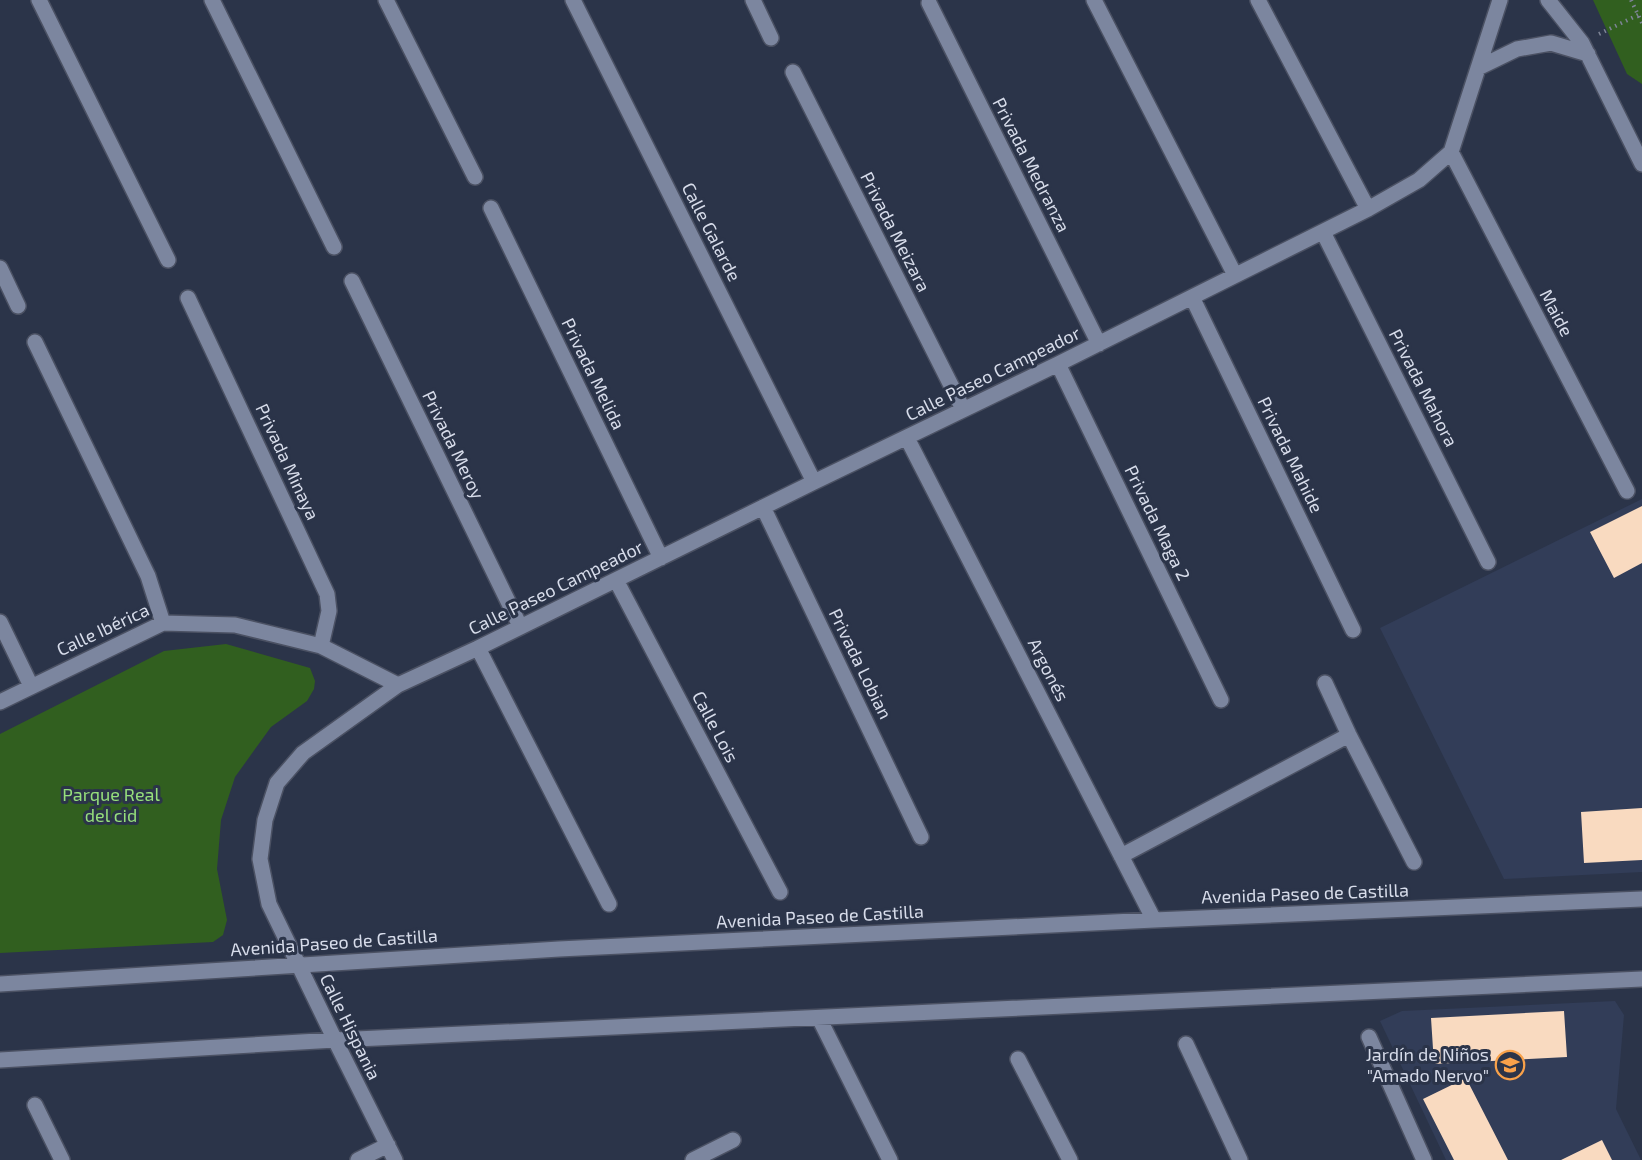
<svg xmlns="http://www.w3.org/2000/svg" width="1642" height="1160" font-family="'Exo 2',sans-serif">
<rect width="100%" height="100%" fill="#2b3449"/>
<!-- built -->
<path fill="#323d58" d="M1642 499V872L1504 879 1380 628Z
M1615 1001 1624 1015 1616 1109 1641 1160H1446L1380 1021 1402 1011Z"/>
<!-- green -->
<path fill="#315f1f" d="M1593 0H1642V84L1627 74Z
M226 644 310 668 315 681 314 689 307 701 271 727 235 777 221 820 217 869 227 920 223 935 213 942 0 953V734L164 651Z"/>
<!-- building -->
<path fill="#f9dac0" d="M1642 506V563L1614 578 1590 532Z
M1642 808V860L1584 863 1581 812Z
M1564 1011 1567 1057 1434 1064 1431 1018Z
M1466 1078 1508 1160H1454L1423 1099Z
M1602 1140 1612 1160H1561Z"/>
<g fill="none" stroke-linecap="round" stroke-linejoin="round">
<!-- minor casing -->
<g stroke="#4b5163" stroke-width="18">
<path id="minor" d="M39 0 168 260
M212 0 334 247
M386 0 475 177
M573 0 814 482
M753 0 771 38
M1094 0 1235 275
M1258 0 1368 209
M1548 0 1582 43 1642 164
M929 3 1099 344
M1478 68 1517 49 1551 43 1588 54
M793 72 963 409
M1451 152 1627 491
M491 208 661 558
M1323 232 1488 562
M0 268 18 306
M352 281 520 626
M1192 297 1353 630
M188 298 327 594 329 611 321 646
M35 342 148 576 163 623
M1058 364 1221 700
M907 438 1154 920
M763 507 921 837
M616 580 780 892
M0 622 31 686
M478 648 609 904
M1325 683 1349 735 1414 862
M0 702 163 623 235 625 321 646 398 685
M1121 856 1349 735
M0 984 559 949 1154 920 1642 899
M819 1018 890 1160
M1369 1037 1424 1160
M1186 1044 1240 1160
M1018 1059 1070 1160
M0 1060 335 1040 1642 979
M35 1105 62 1160
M358 1160 388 1145
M395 1160 335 1040 269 904 260 859 265 820 277 783 303 753 398 685 478 648 814 482 1058 364 1368 209 1419 180 1451 152 1500 0
M693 1160 733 1140"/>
</g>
<!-- path -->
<path stroke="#7d8496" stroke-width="4" stroke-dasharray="1.5 4.5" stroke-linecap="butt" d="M1631 0 1642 23
M1599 34 1642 13"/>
<!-- minor -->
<use href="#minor" stroke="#7c869f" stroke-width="15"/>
</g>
<!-- icons -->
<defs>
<g id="school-ring" transform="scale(1.5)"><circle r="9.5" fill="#2b3449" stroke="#f8a14a" stroke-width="1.5"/><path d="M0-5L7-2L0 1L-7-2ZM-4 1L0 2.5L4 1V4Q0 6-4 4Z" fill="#f8a14a"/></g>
</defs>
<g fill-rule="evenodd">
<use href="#school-ring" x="1510" y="1065"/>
</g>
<g text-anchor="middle" stroke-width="6" stroke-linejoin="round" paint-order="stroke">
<!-- street labels -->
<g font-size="18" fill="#d7dcea" stroke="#2b3449">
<text transform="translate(1031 165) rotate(63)" y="6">Privada Medranza</text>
<text transform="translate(711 232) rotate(63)" y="6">Calle Galarde</text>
<text transform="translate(895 232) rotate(63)" y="6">Privada Meizara</text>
<text transform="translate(1556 313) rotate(62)" y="6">Maide</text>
<text transform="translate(593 374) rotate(64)" y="6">Privada Melida</text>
<text transform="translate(993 374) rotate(-26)" y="6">Calle Paseo Campeador</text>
<text transform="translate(1423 388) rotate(63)" y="6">Privada Mahora</text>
<text transform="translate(453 445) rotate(64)" y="6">Privada Meroy</text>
<text transform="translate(1290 455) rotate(64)" y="6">Privada Mahide</text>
<text transform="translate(287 462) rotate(65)" y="6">Privada Minaya</text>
<text transform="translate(1157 523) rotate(64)" y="6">Privada Maga 2</text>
<text transform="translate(556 588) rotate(-26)" y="6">Calle Paseo Campeador</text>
<text transform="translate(103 630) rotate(-25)" y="6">Calle Ibérica</text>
<text transform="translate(860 664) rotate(64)" y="6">Privada Lobian</text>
<text transform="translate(1048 670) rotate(63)" y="6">Argonés</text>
<text transform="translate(715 727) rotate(62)" y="6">Calle Lois</text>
<text transform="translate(1305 894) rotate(-2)" y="6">Avenida Paseo de Castilla</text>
<text transform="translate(820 917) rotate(-3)" y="6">Avenida Paseo de Castilla</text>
<text transform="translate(334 943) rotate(-4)" y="6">Avenida Paseo de Castilla</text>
<text transform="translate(350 1027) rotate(64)" y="6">Calle Hispania</text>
</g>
<!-- park labels -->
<g font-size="18" fill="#96df7c" stroke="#2b3449">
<text x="111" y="801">Parque Real<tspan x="111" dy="21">del cid</tspan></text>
</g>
<!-- poi labels -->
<g font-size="18" fill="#d7dcea" stroke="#2b3449" text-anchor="end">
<text x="1489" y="1061">Jardín de Niños<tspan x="1489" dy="21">"Amado Nervo"</tspan></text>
</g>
</g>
</svg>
